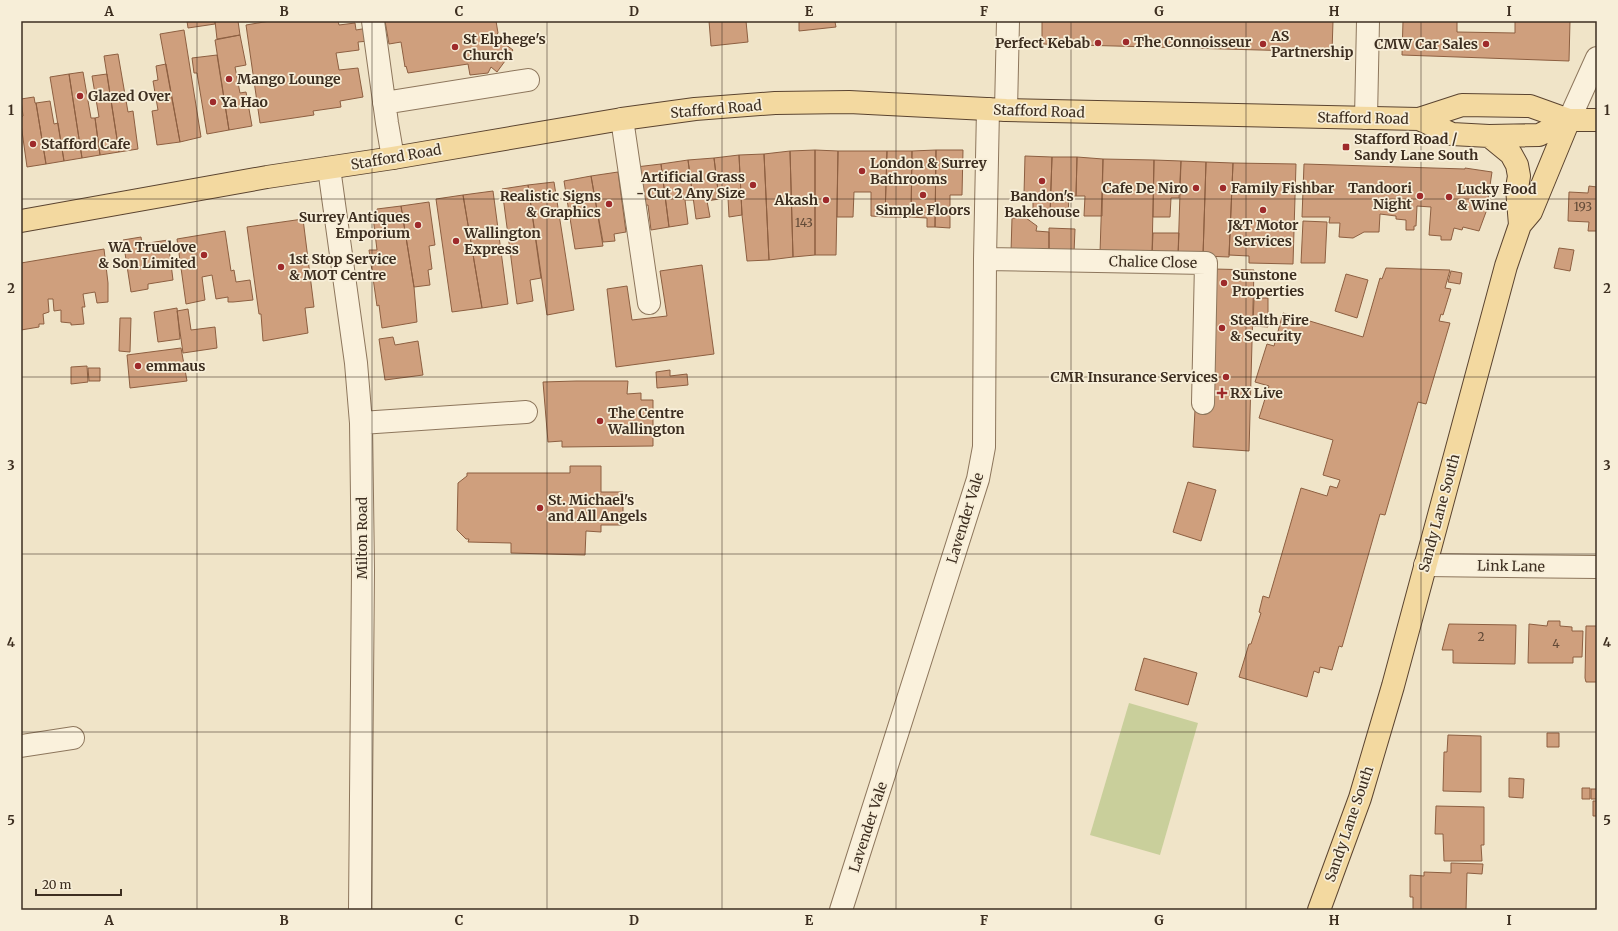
<svg xmlns="http://www.w3.org/2000/svg" width="1618" height="931" font-family="Merriweather,serif">
<rect width="100%" height="100%" fill="#f0e4c8"/>
<!-- green -->
<path fill="#c9cf9b" d="M1129 703 1198 723 1160 855 1090 835Z"/>
<!-- building -->
<path fill="#cf9f7d" stroke="#8d5f41" d="M187 21H215V24L188 28Z
M215 21H238L240 35 217 39Z
M270 21H338L339 25 355 23 356 30 368 28 369 41 358 42 359 50 336 53 339 70 358 68 363 97 340 101 341 107 313 111 314 115 260 123 246 25Z
M385 21H496L498 33 495 37 513 50 497 72 491 67 488 73 470 75 468 64 408 73 406 66 405 67 401 42 389 44Z
M709 21H746L748 42 711 46Z
M799 21H846L835 22 836 27 799 31Z
M1042 21H1333L1332 52 1042 44Z
M1403 21H1457V32L1515 33V21H1570L1569 61 1402 55Z
M184 30 201 137 180 142 160 34Z
M240 35 246 65 235 67 240 93 246 92 252 126 229 130 215 40Z
M118 54 128 112 133 111 138 149 119 152 104 56Z
M217 55 229 130 207 134 197 73H194L192 58Z
M166 64 180 142 157 145 152 111 158 110 153 81 158 80 156 66Z
M83 72 91 118H95L100 155 82 158 69 74Z
M69 74 82 158 64 161 50 77Z
M107 74 119 152 100 155 95 118 99 117 92 76Z
M34 97 35 103H36L46 164 27 167 21 124V117L23 116 21 99Z
M50 101 54 124 58 123 64 161 46 164 36 103Z
M815 150V255L793 257 790 151Z
M815 150 838 151 836 255H815Z
M936 150H963L962 195H950V228L935 227Z
M936 150 935 227H927V218L911 217 912 151Z
M790 151 793 257 769 260 764 154Z
M838 151H887L885 217 871 216V192H854L853 217H837Z
M887 151H912L911 217H885Z
M764 154 769 260 747 261 742 215 739 155Z
M739 155 742 215 729 217 728 198 719 199 714 158Z
M1025 156 1052 157 1050 215 1033 214V194H1024Z
M1052 157H1077L1076 196H1069L1068 215H1050Z
M1077 157 1103 159 1102 216H1084L1085 196H1076Z
M714 158 719 199 707 201 710 217 696 219 688 160Z
M1103 159 1154 160 1152 255 1100 253Z
M688 160 693 200H685L688 224 669 227 661 164Z
M1154 160 1181 161 1179 198H1171L1170 217H1153Z
M1181 161 1206 162 1203 256H1178Z
M1206 162 1233 163 1229 257 1203 256Z
M1233 163 1296 164 1293 264 1249 263V256L1229 255Z
M661 164 669 227 651 230 648 205 641 206 636 167Z
M1304 164 1465 169V168L1492 172 1486 212 1479 231 1463 227 1462 230 1454 228 1451 240H1441V236L1429 235 1431 207 1417 206 1416 226H1414V230H1406V220L1396 219V216L1380 214 1379 232H1364L1353 238 1339 237 1340 223H1329L1330 217H1302Z
M618 172 626 232 614 234 615 241 603 242 591 176Z
M591 176 603 246 575 249 564 181Z
M554 182 574 310 547 315 528 185Z
M528 185 541 278 530 280 533 301 517 304 502 189Z
M1589 186 1597 187V231H1588L1589 222 1568 221 1569 192 1588 193Z
M493 191 508 304 482 308 463 195Z
M463 195 482 308 452 312 436 199Z
M429 202 435 245 429 246 432 269 428 270 430 285 414 287 401 206Z
M401 206 414 287 417 322 382 328 379 305 377 306 369 250H377L373 217 377 209Z
M1012 218H1026L1037 226 1036 231 1049 232V253L1011 252Z
M303 219 314 307 305 308 308 333 263 341 261 314H259L247 227Z
M1303 221 1327 222 1325 263H1301Z
M1049 228 1075 229 1074 253H1049Z
M225 231 231 271 234 270 236 282 250 280 253 300 233 302H228V297L216 299 212 275 202 277 205 300 186 304 177 239Z
M1153 233H1179L1178 256 1152 255Z
M141 237 142 244 168 240 173 280 148 284V289L131 292 123 240Z
M1559 248 1574 250 1570 271 1554 268Z
M104 249 108 283V302L97 303 95 292 83 294 85 307H82L84 324 71 325V323L61 322V310L54 311 53 299H48L49 312 43 314 44 324H39V327L21 330V263Z
M702 265 714 354 616 367 607 289 627 286 632 320 667 316 660 271Z
M1386 268 1450 270 1445 288 1451 289 1443 315 1441 314 1439 321 1450 323 1426 404 1418 402 1385 515 1380 514 1342 647 1339 646 1332 670 1320 667 1319 673 1314 671 1307 697 1239 677 1249 644H1251L1261 613 1259 612 1263 596 1269 598 1301 488 1327 496 1330 486 1337 488 1340 480 1323 475 1333 440 1259 418 1269 386 1255 382 1267 344 1274 346 1283 313 1363 337 1380 278 1382 279Z
M1214 269 1254 270 1249 451 1193 447 1195 410Z
M1451 271 1462 273 1460 284 1448 282Z
M1346 274 1368 280 1357 318 1335 311Z
M1254 298H1268V327L1253 326Z
M177 308 180 339 158 342 154 312Z
M188 309 191 330 215 327 217 348 183 353 177 311Z
M120 318H131L130 352 119 351Z
M393 337 395 345 418 341 423 375 385 380 379 339Z
M181 348 187 381 130 388 127 355Z
M87 366 88 382 71 384V367Z
M88 368H100V381H89Z
M670 370V376L687 374 688 385 657 388 656 372Z
M576 381H628L627 394 641 393V400H653V446L562 447V441L548 442 543 382Z
M570 466H601V492H623V525H601V532L586 531 585 555 511 553V543L468 542 469 539H466L457 530 458 483 467 476V473H570Z
M1188 482 1216 490 1201 541 1173 532Z
M1548 621H1560V626L1572 627V631H1583L1582 657H1573V663H1528L1529 624 1547 626Z
M1449 624 1516 625 1515 664 1453 663V650H1442Z
M1586 626H1597V682H1586L1585 678Z
M1144 658 1197 673 1188 705 1135 690Z
M1547 733H1559V747H1547Z
M1448 735 1481 736V792L1443 791 1444 752H1447Z
M1509 778 1524 779 1523 798 1509 797Z
M1582 788H1590V799H1582Z
M1591 789H1597V799H1591Z
M1593 801H1597V816H1593Z
M1436 806 1484 807V845H1481L1482 861H1444L1443 834H1435Z
M1451 863 1483 864 1482 874 1467 873 1466 910H1413V897H1410V875L1424 876V872L1451 873Z"/>
<g fill="none" stroke-linecap="round" stroke-linejoin="round">
<!-- minor casing -->
<g stroke="#8d765c" stroke-width="24">
<path id="minor" d="M373 21 387 123 393 158
M384 103 528 80
M1006 110 1008 21
M1366 118 1368 21
M622 119 649 303
M1569 120 1597 58
M329 168 356 363 361 423 363 570 360 910
M985 259 1206 263 1203 403
M361 423 526 412
M1425 565 1597 567
M21 746 73 738
M841 910 978 479 984 447 985 259 988 109"/>
</g>
<!-- major casing -->
<g stroke="#5b4430" stroke-width="24">
<path id="major" d="M1419 119 1452 134 1489 136 1539 135 1569 120
M1489 136 1511 154 1517 165 1519 176 1517 188 1520 225
M21 221 267 177 393 158 622 119 695 109 775 103 849 102 1006 110 1419 119 1462 105 1530 106 1569 120H1597
M1319 910 1360 798 1393 686 1506 266 1520 225 1531 212 1569 120"/>
</g>
<!-- minor -->
<use href="#minor" stroke="#faf1dc" stroke-width="22"/>
<!-- major -->
<use href="#major" stroke="#f3d9a0" stroke-width="22"/>
</g>
<!-- grid -->
<path fill="none" stroke="#3d2e20" stroke-width="1" stroke-opacity="0.55" d="M197 21V910M372 21V910M547 21V910M722 21V910M896 21V910M1071 21V910M1246 21V910M1421 21V910M21 199H1597M21 377H1597M21 554H1597M21 732H1597"/>
<!-- markers -->
<g fill="#9e2a2b" stroke="#f7eed8" stroke-width="1.5">
<circle cx="1126" cy="42" r="4"/>
<circle cx="1098" cy="43" r="4"/>
<circle cx="1263" cy="44" r="4"/>
<circle cx="1486" cy="44" r="4"/>
<circle cx="455" cy="47" r="4"/>
<circle cx="229" cy="79" r="4"/>
<circle cx="80" cy="96" r="4"/>
<circle cx="213" cy="102" r="4"/>
<circle cx="33" cy="144" r="4"/>
<rect x="1342" y="143" width="8" height="8" rx="2"/>
<circle cx="862" cy="171" r="4"/>
<circle cx="1042" cy="181" r="4"/>
<circle cx="753" cy="185" r="4"/>
<circle cx="1196" cy="188" r="4"/>
<circle cx="1223" cy="188" r="4"/>
<circle cx="923" cy="195" r="4"/>
<circle cx="1420" cy="196" r="4"/>
<circle cx="1449" cy="197" r="4"/>
<circle cx="826" cy="200" r="4"/>
<circle cx="609" cy="204" r="4"/>
<circle cx="1263" cy="210" r="4"/>
<circle cx="418" cy="225" r="4"/>
<circle cx="456" cy="241" r="4"/>
<circle cx="204" cy="255" r="4"/>
<circle cx="281" cy="267" r="4"/>
<circle cx="1224" cy="283" r="4"/>
<circle cx="1222" cy="328" r="4"/>
<circle cx="138" cy="366" r="4"/>
<circle cx="1226" cy="377" r="4"/>
<path d="M1220 387h4v4h4v4h-4v4h-4v-4h-4v-4h4z"/>
<circle cx="600" cy="421" r="4"/>
<circle cx="540" cy="508" r="4"/>
</g>
<g text-anchor="middle" stroke-width="3.5" stroke-linejoin="round" paint-order="stroke">
<!-- number labels -->
<g font-size="12" fill="#624a37">
<text x="1583" y="211">193</text>
<text x="804" y="227">143</text>
<text x="1481" y="641">2</text>
<text x="1556" y="648">4</text>
</g>
<!-- poi labels -->
<g font-size="14" font-weight="bold" fill="#3d2e20" stroke="#f7eed8" text-anchor="start">
<text x="1271" y="41">AS<tspan x="1271" dy="16">Partnership</tspan></text>
<text x="463" y="44">St Elphege's<tspan x="463" dy="16">Church</tspan></text>
<text x="1134" y="47">The Connoisseur</text>
<text x="1090" y="48" text-anchor="end">Perfect Kebab</text>
<text x="1478" y="49" text-anchor="end">CMW Car Sales</text>
<text x="237" y="84">Mango Lounge</text>
<text x="88" y="101">Glazed Over</text>
<text x="221" y="107">Ya Hao</text>
<text x="1354" y="144">Stafford Road /<tspan x="1354" dy="16">Sandy Lane South</tspan></text>
<text x="41" y="149">Stafford Cafe</text>
<text x="870" y="168">London &amp; Surrey<tspan x="870" dy="16">Bathrooms</tspan></text>
<text x="745" y="182" text-anchor="end">Artificial Grass<tspan x="745" dy="16">- Cut 2 Any Size</tspan></text>
<text x="1188" y="193" text-anchor="end">Cafe De Niro</text>
<text x="1231" y="193">Family Fishbar</text>
<text x="1412" y="193" text-anchor="end">Tandoori<tspan x="1412" dy="16">Night</tspan></text>
<text x="1457" y="194">Lucky Food<tspan x="1457" dy="16">&amp; Wine</tspan></text>
<text x="601" y="201" text-anchor="end">Realistic Signs<tspan x="601" dy="16">&amp; Graphics</tspan></text>
<text x="1042" y="201" text-anchor="middle">Bandon's<tspan x="1042" dy="16">Bakehouse</tspan></text>
<text x="818" y="205" text-anchor="end">Akash</text>
<text x="923" y="215" text-anchor="middle">Simple Floors</text>
<text x="410" y="222" text-anchor="end">Surrey Antiques<tspan x="410" dy="16">Emporium</tspan></text>
<text x="1263" y="230" text-anchor="middle">J&amp;T Motor<tspan x="1263" dy="16">Services</tspan></text>
<text x="464" y="238">Wallington<tspan x="464" dy="16">Express</tspan></text>
<text x="196" y="252" text-anchor="end">WA Truelove<tspan x="196" dy="16">&amp; Son Limited</tspan></text>
<text x="289" y="264">1st Stop Service<tspan x="289" dy="16">&amp; MOT Centre</tspan></text>
<text x="1232" y="280">Sunstone<tspan x="1232" dy="16">Properties</tspan></text>
<text x="1230" y="325">Stealth Fire<tspan x="1230" dy="16">&amp; Security</tspan></text>
<text x="146" y="371">emmaus</text>
<text x="1218" y="382" text-anchor="end">CMR Insurance Services</text>
<text x="1230" y="398">RX Live</text>
<text x="608" y="418">The Centre<tspan x="608" dy="16">Wallington</tspan></text>
<text x="548" y="505">St. Michael's<tspan x="548" dy="16">and All Angels</tspan></text>
</g>
<!-- street labels -->
<g font-size="14" fill="#3d2e20" stroke="#f7eed8">
<text transform="translate(716 109) rotate(-5)" y="5">Stafford Road</text>
<text transform="translate(1039 111) rotate(2)" y="5">Stafford Road</text>
<text transform="translate(1363 118) rotate(1)" y="5">Stafford Road</text>
<text transform="translate(396 157) rotate(-10)" y="5">Stafford Road</text>
<text transform="translate(1153 262) rotate(1)" y="5">Chalice Close</text>
<text transform="translate(1439 513) rotate(-75)" y="5">Sandy Lane South</text>
<text transform="translate(965 518) rotate(-73)" y="5">Lavender Vale</text>
<text transform="translate(362 538) rotate(-90)" y="5">Milton Road</text>
<text transform="translate(1511 566) rotate(1)" y="5">Link Lane</text>
<text transform="translate(1349 824) rotate(-71)" y="5">Sandy Lane South</text>
<text transform="translate(868 827) rotate(-72)" y="5">Lavender Vale</text>
</g>
</g>
<!-- border -->
<rect width="1618" height="931" fill="none" stroke="#f7eed8" stroke-width="44"/>
<!-- scale -->
<path d="M36 889v6h85v-6" fill="none" stroke="#3d2e20" stroke-width="2"/>
<text x="42" y="889" font-size="12" fill="#3d2e20" stroke="#f7eed8" stroke-width="3" paint-order="stroke">20 m</text>
<rect x="22" y="22" width="1574" height="887" fill="none" stroke="#3d2e20" stroke-width="1.5"/>
<g font-size="13" text-anchor="middle" font-weight="bold" fill="#3d2e20">
<text x="109" y="16">A</text>
<text x="284" y="16">B</text>
<text x="459" y="16">C</text>
<text x="634" y="16">D</text>
<text x="809" y="16">E</text>
<text x="984" y="16">F</text>
<text x="1159" y="16">G</text>
<text x="1334" y="16">H</text>
<text x="1509" y="16">I</text>
<text x="11" y="115">1</text>
<text x="1607" y="115">1</text>
<text x="11" y="293">2</text>
<text x="1607" y="293">2</text>
<text x="11" y="470">3</text>
<text x="1607" y="470">3</text>
<text x="11" y="647">4</text>
<text x="1607" y="647">4</text>
<text x="11" y="825">5</text>
<text x="1607" y="825">5</text>
<text x="109" y="925">A</text>
<text x="284" y="925">B</text>
<text x="459" y="925">C</text>
<text x="634" y="925">D</text>
<text x="809" y="925">E</text>
<text x="984" y="925">F</text>
<text x="1159" y="925">G</text>
<text x="1334" y="925">H</text>
<text x="1509" y="925">I</text>
</g>
</svg>
